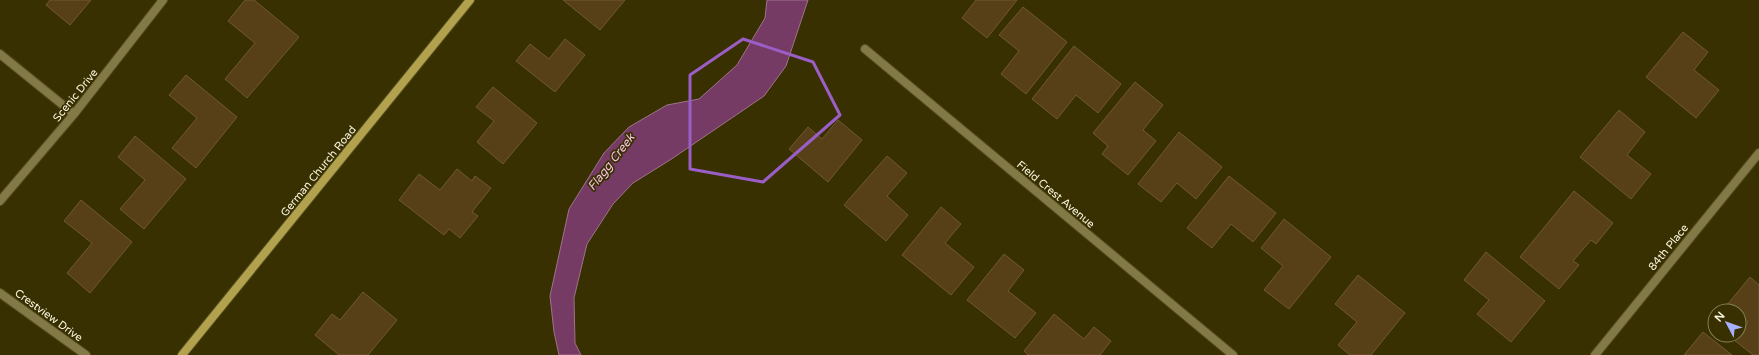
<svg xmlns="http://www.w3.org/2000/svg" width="1759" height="355" font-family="'Varela Round',sans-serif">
<rect width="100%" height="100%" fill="#383000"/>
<!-- water -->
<path fill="#763b65" stroke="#9d7389" d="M767 0H808L786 66 764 96 670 160 633 183 613 204 587 244 574 298 575 343 581 355H559L554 332 550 296 569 209 604 153 629 127 667 105 699 99 737 65 765 18Z"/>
<!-- building -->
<path fill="#574017" stroke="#715931" d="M50 0H91L70 25 46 5Z
M245 0H254L299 37 247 98 225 79 255 43 228 21Z
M563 0H625L600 30Z
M976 0H1017L987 38 962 18Z
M1023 7 1067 42 1026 94 1001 74 1019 51 999 35Z
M1683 32 1708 52 1694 70 1719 90 1696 118 1646 77Z
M565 39 585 55 555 92 516 61 530 44 549 59Z
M1074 46 1121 84 1098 113 1076 95 1057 119 1032 99Z
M186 75 237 117 196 168 172 148 197 118 169 95Z
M1135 82 1163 105 1143 130 1156 141 1128 175 1102 154 1108 146 1093 133Z
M493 87 537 123 503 164 477 142 494 121 476 107Z
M1619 110 1645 132 1627 155 1651 174 1631 199 1580 157Z
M838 120 862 140 828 182 789 149 808 127 822 139Z
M1179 132 1222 167 1196 199 1177 183 1161 202 1138 184Z
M135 136 186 179 144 229 120 209 145 180 118 157Z
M887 156 907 173 887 196 908 215 886 241 844 205Z
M457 169 472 181 475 176 491 188 472 212 478 216 460 238 449 229 444 235 399 200 419 174 440 190Z
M1229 176 1276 213 1253 242 1231 224 1212 248 1187 228Z
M1574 191 1613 223 1596 244 1591 240 1573 261 1579 265 1559 289 1520 257Z
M81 200 132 242 90 293 67 273 92 243 64 221Z
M941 207 961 224 945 243 974 267 951 295 902 255Z
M1284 219 1331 257 1289 309 1264 290 1283 266 1261 248Z
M1486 252 1545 301 1511 342 1477 314 1489 300 1464 280Z
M1004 254 1024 270 1008 291 1036 313 1015 338 967 300Z
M1358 275 1405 313 1371 355H1350L1338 345 1357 322 1335 304Z
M1750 277 1759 285V355H1753L1734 340 1748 322 1739 315V311H1735L1727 305Z
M363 292 397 320 368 355H339L315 335 332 314 340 320Z
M1054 314 1084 339 1094 327 1111 341 1100 355H1028L1024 351Z
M1703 332 1732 355H1684Z"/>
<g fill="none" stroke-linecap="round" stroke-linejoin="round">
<!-- street casing -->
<g stroke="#534c1f" stroke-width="10">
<path id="street" d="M865 49 1233 355
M0 54 74 114
M0 201 74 114 163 0
M0 293 86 355
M1595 355 1759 153"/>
</g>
<!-- secondary casing -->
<g stroke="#534c1f" stroke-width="10">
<path id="secondary" d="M182 355 470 0"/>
</g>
<!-- street -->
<use href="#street" stroke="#837946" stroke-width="8"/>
<!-- secondary -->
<use href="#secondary" stroke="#b2a24d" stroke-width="8"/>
</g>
<!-- marked area -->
<path fill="none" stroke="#9a5ec6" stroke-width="3" stroke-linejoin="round" d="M743 39 813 62 840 115 763 182 690 169V75Z"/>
<g text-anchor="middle" stroke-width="3.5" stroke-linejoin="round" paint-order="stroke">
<!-- street labels -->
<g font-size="11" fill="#f9f5dd" stroke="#383000">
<text transform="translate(75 95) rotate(-51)" y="4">Scenic Drive</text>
<text transform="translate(318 171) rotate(-51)" y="4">German Church Road</text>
<text transform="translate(1056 194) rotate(40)" y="4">Field Crest Avenue</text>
<text transform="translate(1668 247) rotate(-51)" y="4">84th Place</text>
<text transform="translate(49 315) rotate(36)" y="4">Crestview Drive</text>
</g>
<!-- water labels -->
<g font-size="12" font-style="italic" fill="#f9c3e7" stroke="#383000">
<text transform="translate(611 162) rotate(-52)" y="4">Flagg Creek</text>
</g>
</g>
<!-- north arrow -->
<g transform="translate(1727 323) rotate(311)"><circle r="19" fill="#383000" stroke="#857f58"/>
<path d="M0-3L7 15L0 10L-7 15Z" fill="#a8b0fc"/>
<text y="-6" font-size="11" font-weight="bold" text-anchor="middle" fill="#f9f5dd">N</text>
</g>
</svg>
